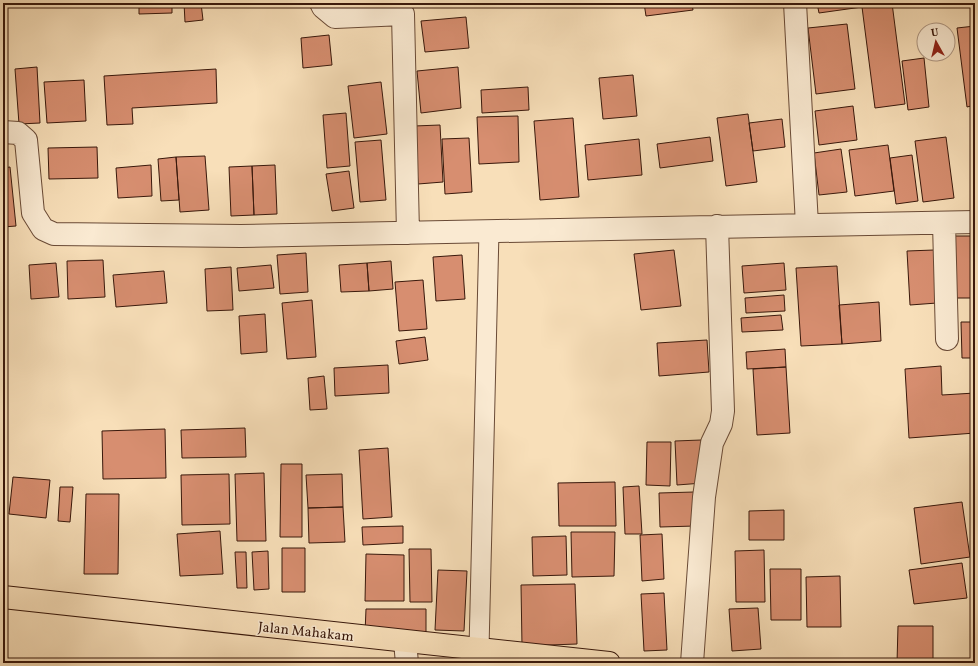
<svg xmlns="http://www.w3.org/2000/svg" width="978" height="666" font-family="Vollkorn,serif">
<rect width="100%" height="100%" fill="#f8dfb9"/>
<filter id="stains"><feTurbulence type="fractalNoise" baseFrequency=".005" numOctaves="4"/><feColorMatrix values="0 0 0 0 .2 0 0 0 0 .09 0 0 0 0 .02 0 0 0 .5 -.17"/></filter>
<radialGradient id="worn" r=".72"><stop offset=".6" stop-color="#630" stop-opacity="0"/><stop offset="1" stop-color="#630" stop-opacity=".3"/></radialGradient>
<!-- building -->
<path fill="#d78e70" stroke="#39180b" d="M139 3H172V13L139 14Z
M184 3H201L203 20 185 22Z
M258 3H286L287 6 258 7Z
M293 3H312V5L293 7Z
M482 3H522V5L482 7Z
M644 3H692L693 10 646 16Z
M817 3H892L905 104 875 108 862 7 819 13Z
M466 17 469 48 425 52 421 21Z
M847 24 855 89 816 94 808 28Z
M975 26V105L967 107 957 28Z
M329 35 332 65 303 68 301 38Z
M924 58 929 107 908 110 902 61Z
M37 67 40 123 19 124 15 69Z
M458 67 461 108 421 113 417 71Z
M216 69 217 103 132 108 133 124 107 125 104 76Z
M633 75 637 116 603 119 599 78Z
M84 80 86 121 47 123 44 82Z
M381 82 387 134 354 138 348 86Z
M528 87 529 110 482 113 481 90Z
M6 90V118H3V91Z
M853 106 857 140 819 145 815 111Z
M346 113 350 166 327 168 323 115Z
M748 114 757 182 726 186 717 118Z
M518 116 519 162 479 164 477 117Z
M573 118 579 197 540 200 534 121Z
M782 119 785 147 753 151 749 123Z
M440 125 443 182 418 184 414 126Z
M710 137 713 161 660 168 657 144Z
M946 137 954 198 923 202 915 141Z
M469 138 472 192 445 194 442 139Z
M639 139 642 175 588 180 585 145Z
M381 140 386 200 360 202 355 142Z
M888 145 894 191 855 196 849 150Z
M97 147 98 178 49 179 48 148Z
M841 149 847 192 819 195 814 153Z
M912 155 918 201 896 204 890 158Z
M205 156 209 210 180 212 176 157Z
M176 157 179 200 161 201 158 159Z
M151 165 152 196 118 198 116 168Z
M275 165 277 214 254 215 252 166Z
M252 166 254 215 231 216 229 167Z
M10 167 16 226 3 227V168Z
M349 171 354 208 332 211 326 174Z
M952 236H975V298H953Z
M674 250 681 306 641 310 634 254Z
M934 250 937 303 910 305 907 251Z
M306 253 308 292 280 294 277 255Z
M462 255 465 299 436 301 433 257Z
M103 260 105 297 68 299 67 261Z
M391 261 393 289 369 291 367 263Z
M56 263 59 297 31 299 29 265Z
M367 263 369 291 341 292 339 265Z
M784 263 786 290 744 293 742 266Z
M271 265 274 288 239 291 237 268Z
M837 266 842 344 801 346 796 268Z
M231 267 233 310 207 311 205 269Z
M164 271 167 303 116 307 113 275Z
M423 280 427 329 399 331 395 282Z
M784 295 785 311 746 313 745 298Z
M312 300 316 357 287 359 282 303Z
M879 302 881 341 842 344 839 305Z
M265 314 267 352 241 354 239 316Z
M781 315 783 330 742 332 741 318Z
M961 322H975V358H962Z
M425 337 428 360 399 364 396 341Z
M707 340 709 372 659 376 657 343Z
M785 349 786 367 747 369 746 352Z
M388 365 389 393 335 396 334 368Z
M941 366 942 395 975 393V433L909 438 905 369Z
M786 367 790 433 757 435 753 369Z
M324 376 327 409 310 410 308 378Z
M245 428 246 457 182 458 181 430Z
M165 429 166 478 103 479 102 431Z
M701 440 703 483 677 485 675 441Z
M647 442H671L670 486 646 485Z
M388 448 392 517 363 519 359 450Z
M281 464H302V537H280Z
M264 473 266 541H237L235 474Z
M229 474 230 524 182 525 181 475Z
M342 474 343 507 308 508 306 475Z
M13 477 50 480 46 518 9 514Z
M615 482 616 526H559L558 483Z
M639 486 642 534H625L623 487Z
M60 487H73L70 522 58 521Z
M694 492 695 526 660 527 659 493Z
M86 494H119L118 574H84Z
M962 502 970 557 921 564 914 508Z
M975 504V533L971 505Z
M343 507 345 542 309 543 308 508Z
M784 510V540H749V511Z
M403 526V543L363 545 362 527Z
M220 531 223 574 180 576 177 534Z
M571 532H615L614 576 572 577Z
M662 534 664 579 642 581 640 535Z
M566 536 567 575 533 576 532 537Z
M282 548H305V592H282Z
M409 549H431L432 602H410Z
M764 550 765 602H736L735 551Z
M268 551 269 589 254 590 252 552Z
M235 552H246L247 588H237Z
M366 554 404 555V601H365Z
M962 563 967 598 914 604 909 570Z
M770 569H801V620H771Z
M438 570 467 571 464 631 435 630Z
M840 576 841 627H807L806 577Z
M575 584 577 644 522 646 521 585Z
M664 593 667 650 644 651 641 594Z
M758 608 761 649 732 651 729 609Z
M366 609H426V634L365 633Z
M898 626H933V663H897Z"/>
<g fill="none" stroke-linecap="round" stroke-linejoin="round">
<!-- lane casing -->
<g stroke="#694a36" stroke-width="21">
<path id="lane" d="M479 649 489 231"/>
</g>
<!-- street casing -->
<g stroke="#694a36" stroke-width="24">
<path id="street" d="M321 3 323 7 335 17 403 14 408 233
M795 3 807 225
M3 132 18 133 26 140 33 213 43 229 54 234 241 236 975 222
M944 223 947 339
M405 642 407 663
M692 663 704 497 712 443 721 424 723 411 717 226"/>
</g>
<!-- primary casing -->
<g stroke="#39180b" stroke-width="24">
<path id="primary" d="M3 597 609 663"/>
</g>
<!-- lane -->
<use href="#lane" stroke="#faead2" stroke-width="19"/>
<!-- street -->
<use href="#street" stroke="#faead2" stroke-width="22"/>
<!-- primary -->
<use href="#primary" stroke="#f8dfb9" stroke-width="22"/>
</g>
<g text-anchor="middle" stroke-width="3" stroke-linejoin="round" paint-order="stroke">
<!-- street labels -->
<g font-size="14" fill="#39180b" stroke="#faead2">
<text transform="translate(306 631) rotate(6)" y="5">Jalan Mahakam</text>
</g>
</g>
<!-- margin -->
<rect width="978" height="666" fill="none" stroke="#f8dfb9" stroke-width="16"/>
<rect x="4" y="4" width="970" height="658" fill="none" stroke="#39180b" stroke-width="2"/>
<rect x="8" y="8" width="962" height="650" fill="none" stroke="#39180b"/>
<!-- north arrow -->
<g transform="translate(936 42) rotate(352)"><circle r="19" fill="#faead2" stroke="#ad9682"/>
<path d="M0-3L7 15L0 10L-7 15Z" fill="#8f2418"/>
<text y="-6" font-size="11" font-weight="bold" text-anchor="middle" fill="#39180b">U</text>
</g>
<rect width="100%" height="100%" filter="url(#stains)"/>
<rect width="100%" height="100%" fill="url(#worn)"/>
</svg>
